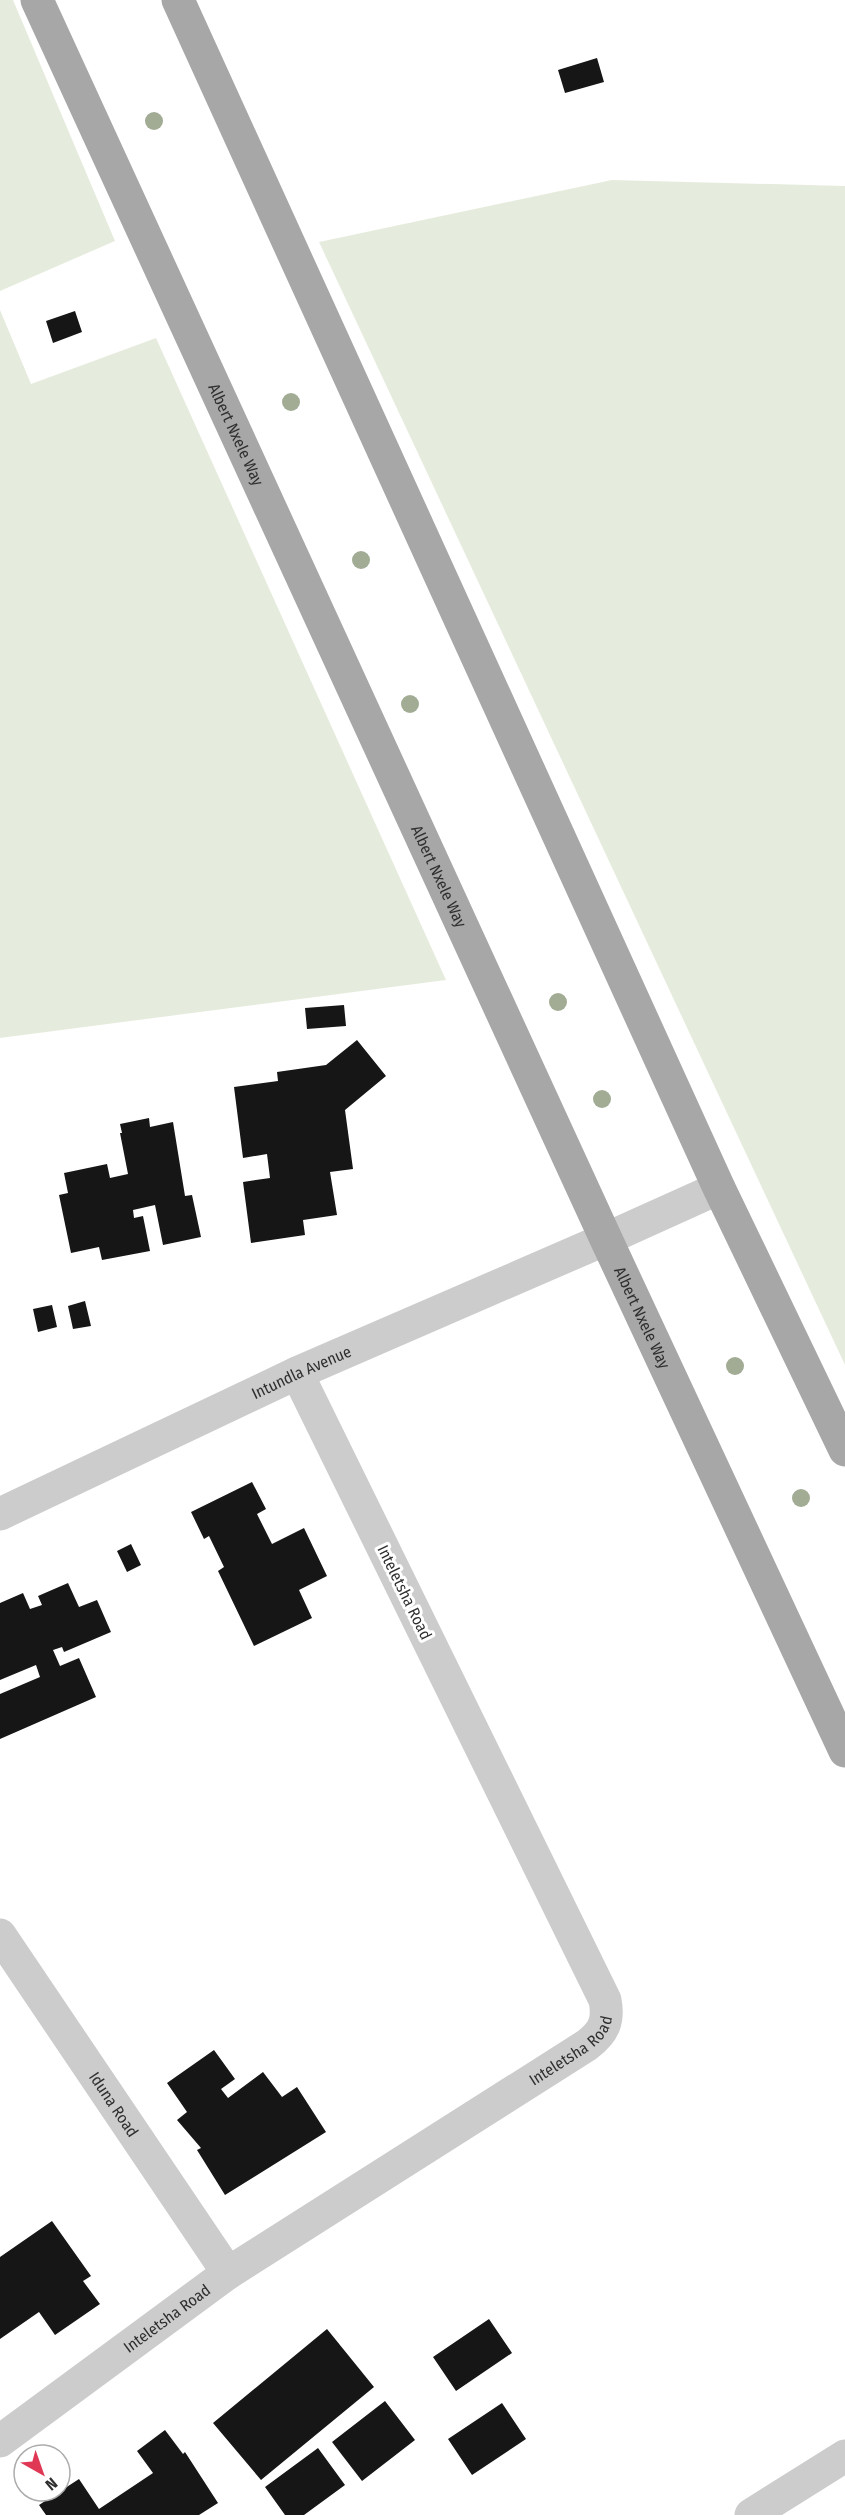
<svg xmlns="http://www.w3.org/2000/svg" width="845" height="2515" font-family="'Fira Sans Condensed',sans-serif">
<rect width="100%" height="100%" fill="#fff"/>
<!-- green -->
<path fill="#e6ecdd" d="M0 0H13L115 241 0 291Z
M612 180 845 186V1365L319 242Z
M0 310 31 384 156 338 446 980 0 1038Z"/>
<!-- building -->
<path fill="#161616" d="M597 58 604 82 565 93 558 70Z
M75 311 82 332 53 343 46 321Z
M344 1005 346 1026 307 1029 305 1008Z
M357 1040 386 1076 345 1110 353 1169 330 1172 337 1215 303 1220 305 1235 251 1243 243 1182 270 1178 267 1154 243 1158 234 1087 278 1081 277 1072 326 1065Z
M149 1118 150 1127 173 1122 185 1196 192 1195 201 1237 163 1245 155 1205 133 1210 134 1218 143 1216 150 1251 102 1260 99 1247 71 1253 59 1195 68 1193 64 1173 107 1164 110 1178 128 1174 120 1133H122L120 1124Z
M85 1301 91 1326 73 1329 68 1306Z
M52 1305 57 1327 38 1332 33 1309Z
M252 1482 266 1509 257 1514 272 1544 304 1528 327 1576 299 1590 312 1618 254 1646 218 1571 224 1567 209 1536 204 1539 191 1512Z
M131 1544 141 1565 127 1572 117 1551Z
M68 1583 79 1607 97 1600 111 1632 64 1652 62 1647 53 1650 60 1666 79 1658 96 1697 0 1739V1694L40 1677 36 1665 0 1680V1603L23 1593 30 1609 42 1605 38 1596Z
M214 2050 235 2079 221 2089 228 2098 263 2072 282 2097 297 2087 326 2132 225 2195 197 2150 201 2148 177 2120 187 2112 167 2083Z
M52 2221 91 2276 83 2281 100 2304 55 2335 39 2312 0 2339V2257Z
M489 2319 512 2353 456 2391 433 2357Z
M327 2329 374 2387 261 2480 213 2423Z
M385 2401 415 2440 362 2481 332 2442Z
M502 2403 526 2439 472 2475 448 2439Z
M165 2430 183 2454 185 2452 218 2503 199 2515H46L39 2505 79 2479 99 2509 153 2473 137 2451Z
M318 2448 345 2485 304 2515H285L265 2487Z"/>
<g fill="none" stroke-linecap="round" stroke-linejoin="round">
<!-- minor -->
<g stroke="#ccc" stroke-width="33">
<path id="s1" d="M0 1514 297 1373 606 1239 719 1188"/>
<path id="s2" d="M0 1935 228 2273"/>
<path id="s3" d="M0 2441 228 2273 587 2045C604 2032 609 2021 605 2000L297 1373"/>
<path d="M751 2515 845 2456"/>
</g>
<!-- major -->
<g stroke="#a7a7a7" stroke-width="33">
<path id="s4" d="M37 0 606 1239 845 1751"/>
<path d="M178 0 719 1188 845 1450"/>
</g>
</g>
<!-- trees -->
<g fill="#a2ac95">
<circle cx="154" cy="121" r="9"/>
<circle cx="291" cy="402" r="9"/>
<circle cx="361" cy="560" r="9"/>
<circle cx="410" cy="704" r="9"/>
<circle cx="558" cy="1002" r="9"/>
<circle cx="602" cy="1099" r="9"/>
<circle cx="735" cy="1366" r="9"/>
<circle cx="801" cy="1498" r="9"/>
</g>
<g text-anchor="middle" stroke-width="6" stroke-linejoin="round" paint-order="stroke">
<!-- street labels -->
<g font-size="16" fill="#2f2f2f" stroke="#fff">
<text dy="6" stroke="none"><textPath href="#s4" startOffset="478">Albert Nxele Way</textPath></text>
<text dy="6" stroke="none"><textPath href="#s4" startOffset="964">Albert Nxele Way</textPath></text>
<text dy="6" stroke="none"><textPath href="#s4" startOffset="1450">Albert Nxele Way</textPath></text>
<text dy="6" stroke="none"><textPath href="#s1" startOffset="333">Intundla Avenue</textPath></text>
<text transform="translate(405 1592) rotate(64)" y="6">Inteletsha Road</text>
<text dy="6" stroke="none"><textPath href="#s3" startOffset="693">Inteletsha Road</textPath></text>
<text dy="6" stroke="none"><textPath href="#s2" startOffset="204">Iduna Road</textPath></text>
<text dy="6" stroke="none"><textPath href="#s3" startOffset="207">Inteletsha Road</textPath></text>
</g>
</g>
<!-- north arrow -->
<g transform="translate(42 2473) rotate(140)"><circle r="28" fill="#ffffff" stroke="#acacac" stroke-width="1.5"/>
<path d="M0-4.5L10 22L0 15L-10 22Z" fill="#e03754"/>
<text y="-9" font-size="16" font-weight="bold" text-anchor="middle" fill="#2f2f2f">N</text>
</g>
</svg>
